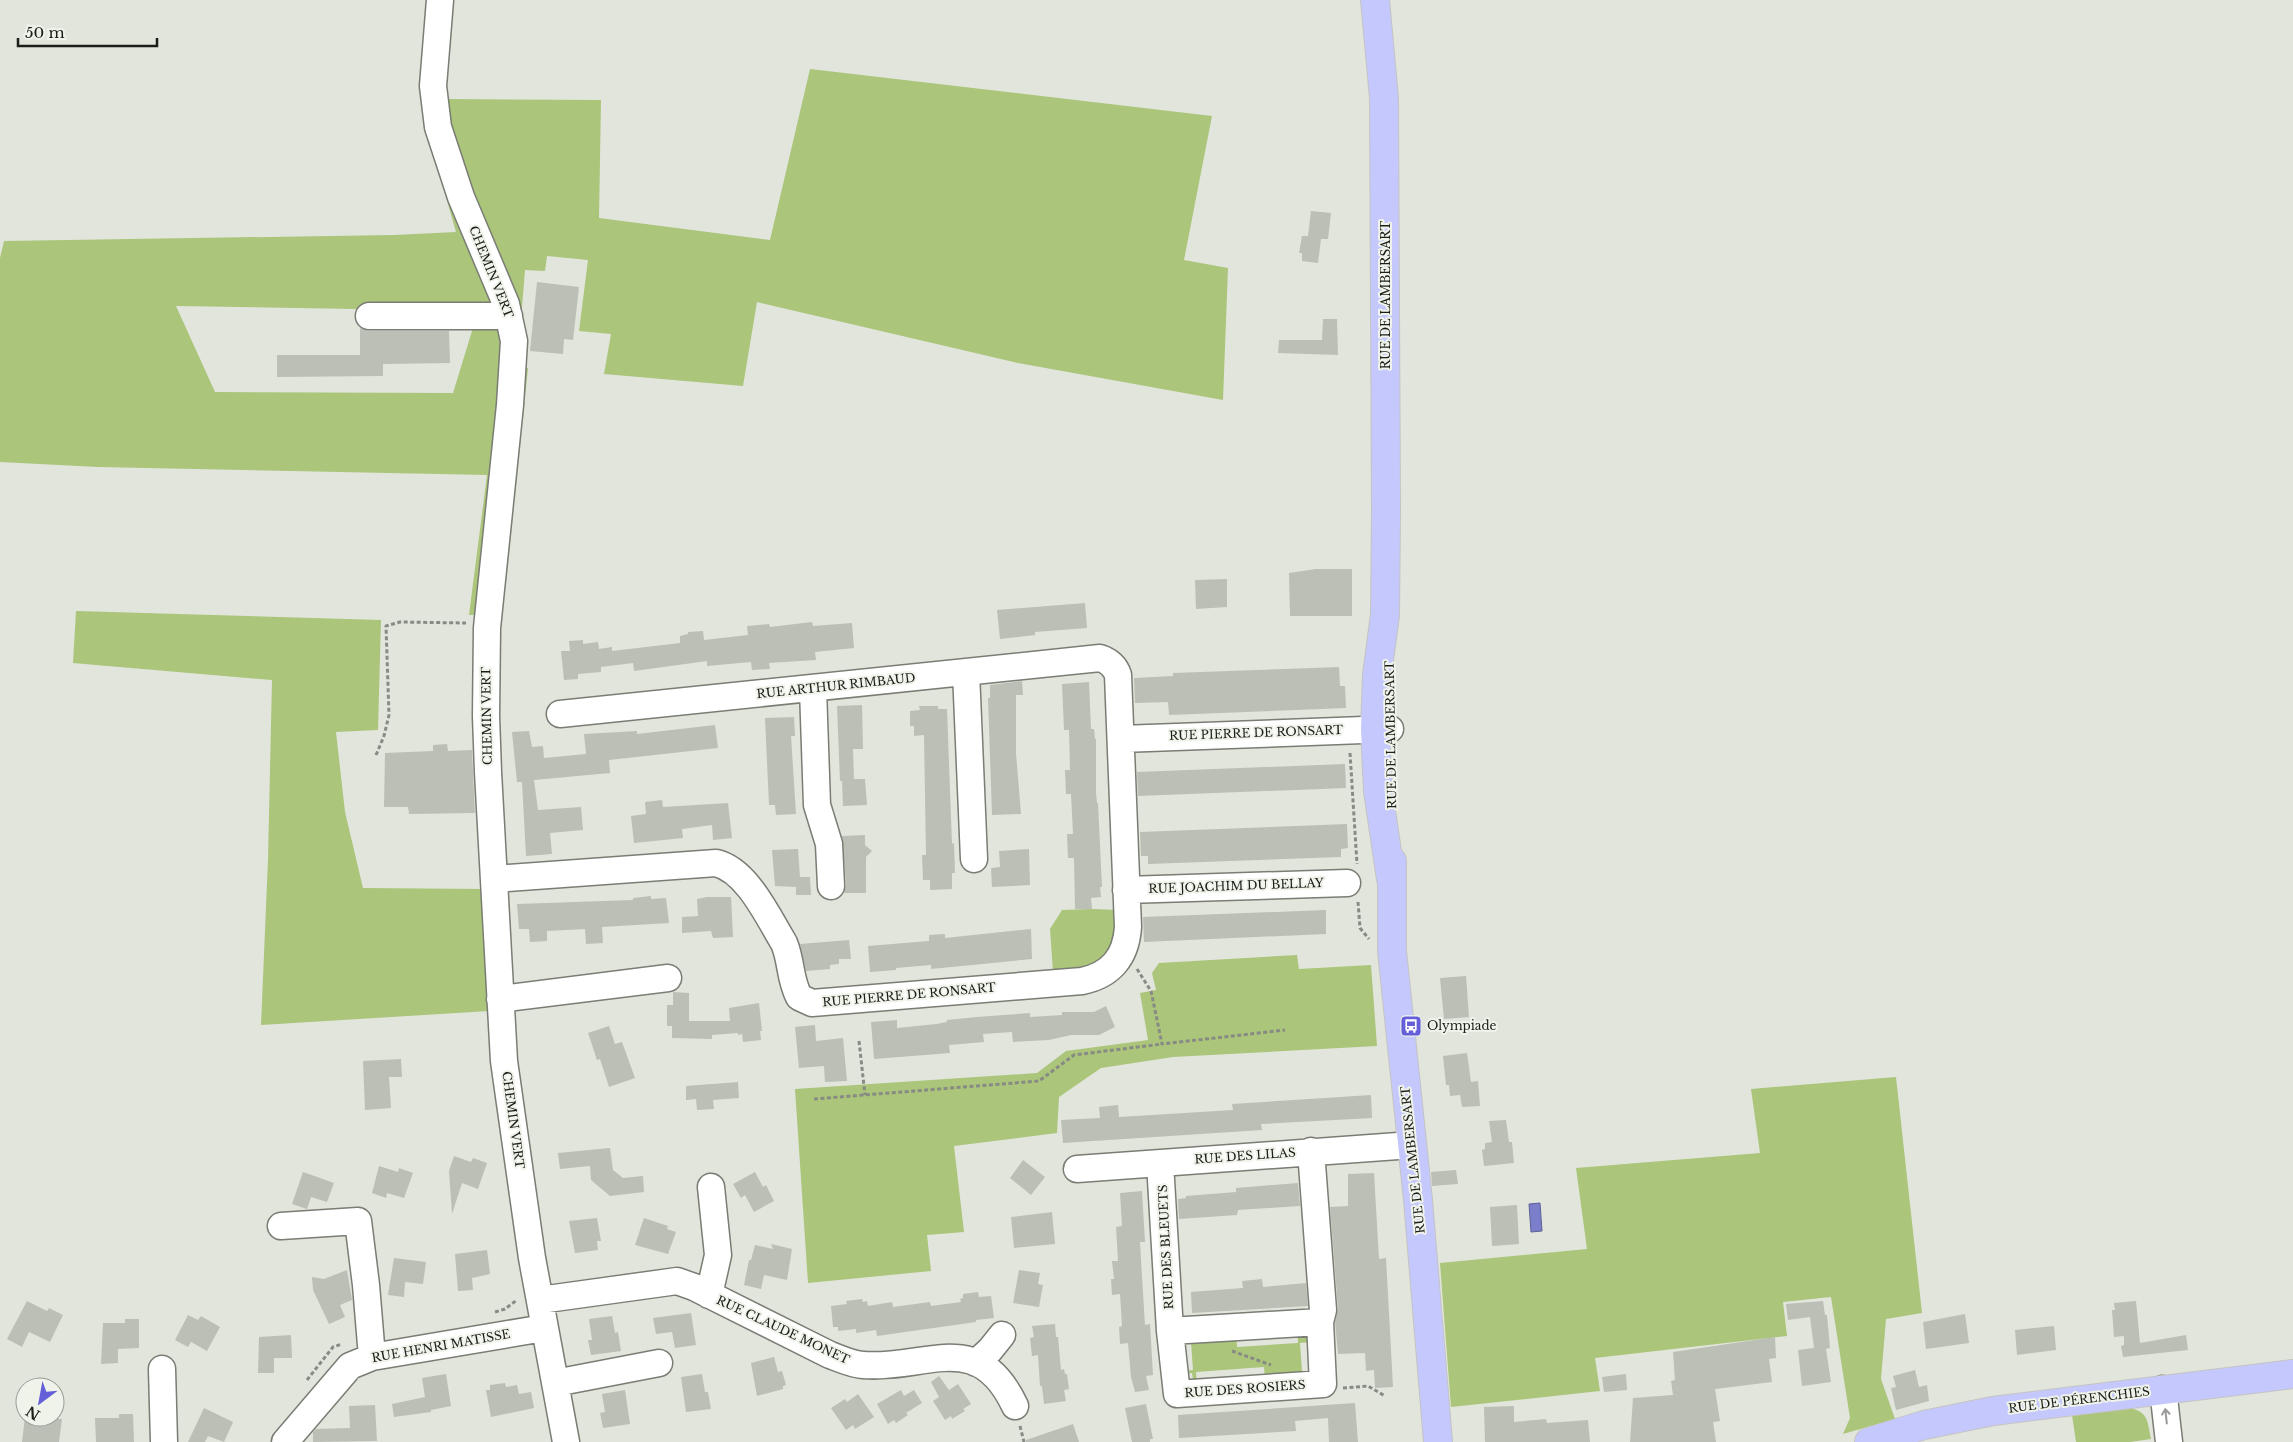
<svg xmlns="http://www.w3.org/2000/svg" width="2293" height="1442" font-family="'Libre Baskerville',serif">
<rect width="100%" height="100%" fill="#e1e5dc"/>
<!-- green -->
<path fill="#abc57a" fill-rule="evenodd" d="M810 69 1212 116 1184 260 1228 268 1223 400 1018 363 757 302 743 386 604 374 611 334 579 331 588 260 547 256 545 271 525 270 520 332 521 367 528 368 506 582 500 614 469 615 487 475 98 467 0 462V258L4 241 394 235 456 232 425 124 449 123V99L601 100 599 218 770 240ZM176 306 471 311 472 331 453 393 215 392Z
M76 611 381 620 378 730 336 732 345 812 363 888 485 889 489 1011 261 1025 268 860 272 680 73 663Z
M1092 909 1119 910 1113 952 1089 971 1053 972 1050 929 1062 910Z
M1297 955 1299 969 1371 965 1377 1046 1173 1057 1101 1068 1059 1097 1057 1133 954 1146 964 1232 927 1235 931 1271 808 1283 795 1089 1037 1073 1066 1051 1148 1040 1140 993 1156 990 1152 973 1159 963Z
M1896 1077 1922 1313 1886 1319 1881 1379 1895 1419 1843 1434 1850 1418 1831 1297 1783 1302 1787 1336 1595 1358 1600 1391 1451 1407 1440 1263 1587 1249 1576 1168 1760 1153 1751 1089Z
M1308 1329 1312 1342 1300 1343 1302 1371H1314L1310 1377 1265 1380 1264 1367 1196 1372 1197 1386H1194L1192 1373 1183 1374 1181 1371 1193 1370 1191 1342 1236 1334 1237 1347 1298 1343 1297 1330Z
M2125 1407C2148 1411 2147 1418 2151 1439L2130 1442H2076L2072 1415Z"/>
<!-- water -->
<path fill="#7b7eca" stroke="#5e6195" d="M1540 1203 1542 1231 1531 1232 1529 1204Z"/>
<!-- building -->
<path fill="#bbbfb5" d="M1311 211 1331 213 1328 239H1321L1318 263 1302 261V253H1299L1302 236H1308Z
M537 282 579 287 573 340 564 339 563 354 530 351Z
M1323 319H1337L1338 355 1278 353 1279 340H1322Z
M360 328 369 331H449L450 363 383 364V376L277 377V355H360Z
M1316 569H1352V616H1290L1289 573Z
M1227 579V607L1196 609 1195 580Z
M1085 603 1087 628 1035 632V635L1000 639 997 610Z
M812 622 813 626 852 623 854 648 815 652 816 660 769 663 770 669 752 670 751 662 707 666V661L634 671 633 663 601 667V672L578 674V679L564 680 561 651H570L569 641 583 640V644L598 642 599 649 612 647V651L680 643V636L688 634V632L703 631 704 640 748 635 747 626 769 624 770 627Z
M1339 667 1340 686H1345L1346 708 1169 715 1168 702 1135 703 1134 678 1173 676V673Z
M1022 681 1023 695H1016V753L1021 814 992 815 988 698H990V685Z
M1089 682 1091 729H1094L1095 739H1096V793L1097 803H1098L1102 887H1100L1101 897 1091 898 1092 909H1075L1074 858H1068L1067 834H1073L1071 794H1066L1065 770H1070L1069 730H1064L1062 684Z
M862 705 863 749H853L854 779H865L867 805 843 806 842 781H840L837 706Z
M919 706H938V709H947L952 844 954 843 955 873H952V889L930 890V880H923L922 855H926L924 735 914 736V726H910V711L920 710Z
M794 717 795 736H791L796 814 776 815 775 805H769L765 718Z
M715 725 718 748 609 760 610 773 534 780 538 810 581 807 583 830 550 833 552 854 526 856 522 782H517L512 732 529 731 532 747 543 746 544 758 586 754 584 734 637 731V734Z
M447 744 448 751 472 750 475 813 409 814 408 807H384L385 753 433 751V745Z
M1345 764 1346 788 1138 796 1137 772Z
M662 800 663 807 728 803 732 838 713 840 712 825 682 829 683 838 634 843 631 816 646 814 645 802Z
M1347 824 1348 848 1341 849V857L1148 864V856H1141L1140 832Z
M865 835V845L872 851 866 857V893H844L846 885 842 836Z
M798 849 800 877H810L811 895H796V887L775 886 772 850Z
M1029 849 1030 885 992 887 991 868 1000 867 999 851Z
M651 896V899L666 898 669 923 602 927 603 943 586 944 585 929 547 931V941L530 942 529 929H519L517 904 633 900V898Z
M707 897H731L733 937 713 938 711 931 682 933V917L698 916 697 899Z
M1326 910V934L1144 942 1143 917Z
M1031 929 1032 959 931 969V965L896 968V970L870 972 868 946 929 941V935L945 934V938Z
M849 940 851 959H839V964L830 965V969L806 971 800 944Z
M1466 976 1469 1017 1444 1019 1440 978Z
M673 992 689 993V1021H730L729 1008 759 1003 762 1031H760L761 1040 743 1042 742 1034 738 1035V1033L712 1035V1039L672 1038V1026H667V1005H673Z
M1106 1006 1115 1027 1099 1035H1071L1049 1040 1013 1042 1012 1032 983 1034 984 1042 949 1045 950 1053 874 1059 871 1022 897 1020V1028L936 1024 947 1022V1020L977 1017 1030 1013V1017L1062 1015V1012H1094Z
M815 1025 816 1041 843 1038 847 1081 825 1082 824 1066 799 1068 795 1027Z
M609 1026 615 1044 622 1042 635 1078 609 1087 600 1059 597 1060 588 1033Z
M1467 1053 1471 1082 1478 1081 1480 1106 1462 1107 1460 1095 1450 1096 1449 1085H1446L1443 1056Z
M401 1059 402 1077H389L391 1108 365 1110 363 1061Z
M738 1082 739 1098 713 1100 714 1109 697 1110 696 1099 686 1100V1086Z
M1371 1095 1372 1118 1261 1124 1262 1130 1063 1143 1061 1120 1100 1118 1099 1107 1118 1105 1119 1117 1233 1110 1232 1104Z
M1506 1120 1509 1142H1512L1514 1163 1484 1166 1482 1150 1485 1149V1143L1492 1142 1489 1121Z
M610 1148 613 1170 623 1178 643 1176 644 1192 610 1196 591 1180 590 1166 560 1169 558 1153Z
M454 1156 471 1162 473 1158 487 1163 478 1189 462 1183 452 1214 449 1171Z
M1023 1160 1045 1177 1031 1195 1010 1178Z
M379 1166 398 1172 399 1168 413 1173 404 1198 387 1193 386 1198 372 1193Z
M1456 1170 1458 1184 1432 1186 1431 1172Z
M303 1172 334 1183 327 1202 311 1197 307 1209 292 1204Z
M755 1172 763 1187 766 1185 774 1201 754 1212 745 1195 741 1198 733 1184Z
M1374 1173 1379 1259 1386 1258 1393 1387 1375 1388 1374 1370 1366 1371 1365 1353 1338 1354 1335 1322 1338 1309 1330 1207 1348 1206V1174Z
M1298 1183 1300 1206 1238 1210 1237 1215 1179 1219 1178 1199 1186 1198V1196L1236 1192V1188Z
M1142 1191 1145 1242H1140L1141 1260 1145 1325 1150 1324 1153 1375 1146 1376 1149 1390 1135 1392 1131 1377 1128 1343 1120 1344 1119 1327 1122 1326 1120 1294 1112 1295 1111 1279H1114L1112 1261H1118L1116 1227 1122 1226 1120 1193Z
M1517 1205 1519 1244 1492 1246 1490 1207Z
M1052 1212 1055 1244 1014 1248 1011 1217Z
M597 1218 601 1241H597L598 1250 575 1253 569 1221Z
M644 1218 668 1226 667 1229 676 1232 668 1254 635 1245Z
M771 1244 792 1249 787 1280 764 1275 761 1289 744 1285 749 1260H751L755 1245 773 1249Z
M487 1250 490 1274 472 1278 473 1290 458 1291 455 1254Z
M394 1258 426 1262 423 1284 405 1282 404 1297 388 1295Z
M347 1270 352 1300 340 1305 345 1317 329 1324 313 1290 312 1277 324 1279Z
M1019 1270 1040 1273 1038 1284 1043 1285 1039 1307 1013 1303Z
M1262 1279 1263 1287 1306 1283 1308 1306 1192 1313 1191 1292 1243 1288 1242 1281Z
M978 1292 979 1297 991 1296 994 1318 976 1320V1322L877 1336 876 1330 856 1333V1329L838 1331V1327H833L831 1306 847 1304 846 1301 862 1299 863 1302 867 1301 868 1306 892 1302 893 1307 930 1302 931 1306 961 1302 960 1299 963 1298V1294Z
M27 1301 47 1311 49 1308 63 1315 50 1342 29 1332 22 1347 7 1339Z
M1823 1301 1825 1315H1827L1830 1348 1826 1349 1831 1382 1802 1386 1798 1350 1814 1348 1810 1317 1788 1320 1786 1304Z
M2136 1301 2140 1343 2186 1335 2188 1350 2123 1357 2121 1346 2124 1345V1336L2114 1337 2112 1310H2115L2114 1303Z
M691 1313 696 1345 675 1348 672 1332 656 1334 653 1318Z
M1965 1314 1969 1343 1926 1349 1923 1322Z
M188 1315 198 1320 201 1316 220 1327 207 1351 191 1342 188 1347 175 1340Z
M612 1316 615 1333 618 1332 621 1351 591 1355 588 1340H592L589 1319Z
M125 1319H139V1348L118 1349V1363L101 1364 103 1323H125Z
M1055 1324 1056 1337H1058L1061 1370 1064 1369 1065 1374H1067L1069 1389 1064 1390 1066 1401 1044 1404 1042 1386H1040L1038 1355 1032 1356 1030 1338 1034 1337 1032 1326Z
M2054 1326 2056 1350 2017 1355 2015 1330Z
M291 1335 292 1358H274V1373H258L259 1337Z
M1775 1337 1776 1358 1769 1359 1772 1382 1715 1389 1720 1421 1713 1422 1716 1442H1630L1633 1398 1673 1395 1671 1381 1675 1380 1673 1352Z
M774 1357 778 1372 782 1371 786 1385 783 1386V1389L757 1396 751 1363Z
M1915 1370 1919 1387 1927 1385 1929 1401 1896 1410 1891 1388 1896 1387 1893 1376Z
M446 1374 451 1406 431 1410V1412L394 1417 392 1404 425 1397 422 1378Z
M702 1374 705 1392H708L711 1409 686 1412 681 1377Z
M1626 1374 1627 1390 1604 1392 1602 1377Z
M939 1376 949 1390 958 1384 971 1404 963 1409 965 1411 952 1419 951 1416 945 1420 933 1401 939 1397 931 1382Z
M505 1383 506 1387 517 1385 519 1394 531 1392 534 1408 491 1417 486 1390H490V1385Z
M625 1390 630 1424 603 1428 600 1413 605 1412 602 1394Z
M901 1390 904 1396 914 1390 922 1403 906 1413 908 1415 896 1423 894 1420 888 1424 877 1404Z
M858 1394 874 1417 855 1429 853 1425 846 1430 831 1408 845 1399 847 1402Z
M1355 1403 1358 1442H1329L1328 1418 1295 1421 1296 1431 1179 1438 1178 1415Z
M1146 1404 1153 1439H1150V1442H1132L1125 1408Z
M375 1405 377 1441 313 1442V1432L316 1429 350 1428 349 1406Z
M1514 1406V1422L1546 1419 1547 1423 1588 1420 1590 1442H1485L1484 1407Z
M204 1408 233 1422 224 1442 208 1436 205 1442H188Z
M119 1414H133L134 1442H96L95 1418H119Z
M25 1417 62 1419 59 1442H22Z
M1073 1424 1079 1442H1026V1440Z"/>
<g fill="none" stroke-linecap="round" stroke-linejoin="round">
<!-- minor casing -->
<g stroke="#797d74" stroke-width="29">
<path id="minor" d="M440 0 433 86 438 127 461 197 506 304 514 341 510 405 487 628 486 716 488 772 504 1061 532 1258 566 1442
M369 316H509
M966 672 974 859
M813 689 817 805 829 844 831 886
M1121 739 1390 729
M494 879 716 863C747 870 768 917 784 943 792 962 789 977 799 997L812 1003 1082 981C1111 975 1126 957 1128 927L1118 675C1115 666 1109 661 1100 658L560 714
M1126 890 1347 883
M500 999 668 978
M1160 1163 1170 1331 1177 1394 1323 1384 1320 1322 1323 1310 1311 1151
M1077 1169 1412 1145
M281 1226 358 1221 366 1285 372 1357
M709 1295 718 1255 711 1187
M540 1300 677 1281 694 1287 830 1355C841 1359 851 1364 863 1365 926 1370 978 1327 1015 1406
M1170 1331 1320 1322
M976 1363 990 1350 1002 1335
M162 1369 164 1442
M555 1383 659 1363
M2163 1389 2169 1442
M285 1442 350 1366 372 1357 544 1328"/>
</g>
<!-- major casing -->
<g stroke="#c4c4c3" stroke-width="30">
<path id="major" d="M1375 0 1384 98 1386 512 1385 615 1377 675 1375 729 1378 791 1391 879
M1392 861V951L1418 1200 1438 1442
M1869 1442 1924 1425 1993 1411 2293 1374"/>
</g>
<!-- path -->
<path stroke="#888b84" stroke-width="3" stroke-dasharray="4 2.5" stroke-linecap="butt" d="M1350 753 1357 864
M376 755 384 736 389 715 386 626 400 622 466 623
M1358 902 1360 928 1369 939
M1137 969 1151 991 1162 1044 1285 1030
M859 1041 865 1095
M814 1099 1039 1081 1074 1055 1162 1044
M495 1312 505 1309 517 1300
M1232 1351 1271 1365
M307 1380 333 1347 342 1344
M1343 1388 1368 1386 1385 1396
M1020 1426 1024 1442"/>
<!-- minor -->
<use href="#minor" stroke="#fff" stroke-width="26"/>
<!-- major -->
<use href="#major" stroke="#c5c8fd" stroke-width="28"/>
</g>
<!-- one-way arrows -->
<defs><path id="oneway-shaft" d="M-6 0H5M1.5-3L5.5 0L1.5 3" fill="none" stroke-width="1.6" stroke-linecap="round" stroke-linejoin="round" transform="scale(1.25)"/></defs>
<use stroke="#989998" href="#oneway-shaft" transform="translate(2166 1416) rotate(-96)"/>
<!-- icons -->
<defs>
<g id="bus-square" transform="scale(1.125)"><rect x="-9" y="-9" width="18" height="18" rx="4" fill="#645fd8" stroke="#eff3e9"/><path d="M-5-6H5V4H4V6H2V4H-2V6H-4V4H-5ZM-3.5-4V0h7V-4ZM-3.5 1.2v1.5H-2V1.2ZM2 1.2v1.5H3.5V1.2Z" fill="#fff"/></g>
</defs>
<g fill-rule="evenodd">
<use href="#bus-square" x="1411" y="1026"/>
</g>
<g text-anchor="middle" stroke-width="4" stroke-linejoin="round" paint-order="stroke">
<!-- street labels -->
<g font-size="12" fill="#1b1d19" stroke="#eff3e9">
<text transform="translate(491 272) rotate(68)" y="4">CHEMIN VERT</text>
<text transform="translate(1386 295) rotate(-90)" y="4">RUE DE LAMBERSART</text>
<text transform="translate(836 686) rotate(-6)" y="4">RUE ARTHUR RIMBAUD</text>
<text transform="translate(487 716) rotate(-91)" y="4">CHEMIN VERT</text>
<text transform="translate(1256 733) rotate(-2)" y="4">RUE PIERRE DE RONSART</text>
<text transform="translate(1391 735) rotate(-91)" y="4">RUE DE LAMBERSART</text>
<text transform="translate(1236 886) rotate(-2)" y="4">RUE JOACHIM DU BELLAY</text>
<text transform="translate(909 995) rotate(-5)" y="4">RUE PIERRE DE RONSART</text>
<text transform="translate(513 1120) rotate(82)" y="4">CHEMIN VERT</text>
<text transform="translate(1245 1156) rotate(-4)" y="4">RUE DES LILAS</text>
<text transform="translate(1413 1160) rotate(-96)" y="4">RUE DE LAMBERSART</text>
<text transform="translate(1166 1247) rotate(-93)" y="4">RUE DES BLEUETS</text>
<text transform="translate(783 1330) rotate(25)" y="4">RUE CLAUDE MONET</text>
<text transform="translate(441 1346) rotate(-10)" y="4">RUE HENRI MATISSE</text>
<text transform="translate(1245 1389) rotate(-4)" y="4">RUE DES ROSIERS</text>
<text transform="translate(2079 1400) rotate(-7)" y="4">RUE DE PÉRENCHIES</text>
</g>
<!-- poi labels -->
<g font-size="12" fill="#1b1d19" stroke="#eff3e9" text-anchor="start">
<text x="1427" y="1030">Olympiade</text>
</g>
</g>
<!-- north arrow -->
<g transform="translate(40 1402) rotate(212)"><circle r="24" fill="#eff3e9" stroke="#9a9d96"/>
<path d="M0-4L9 19L0 12L-9 19Z" fill="#645fd8"/>
<text y="-8" font-size="14" font-weight="bold" text-anchor="middle" fill="#1b1d19">N</text>
</g>
<!-- scale -->
<path d="M18 38v8h139v-8" fill="none" stroke="#1b1d19" stroke-width="2.5"/>
<text x="25" y="38" font-size="15" fill="#1b1d19" stroke="#eff3e9" stroke-width="4" paint-order="stroke">50 m</text>
</svg>
